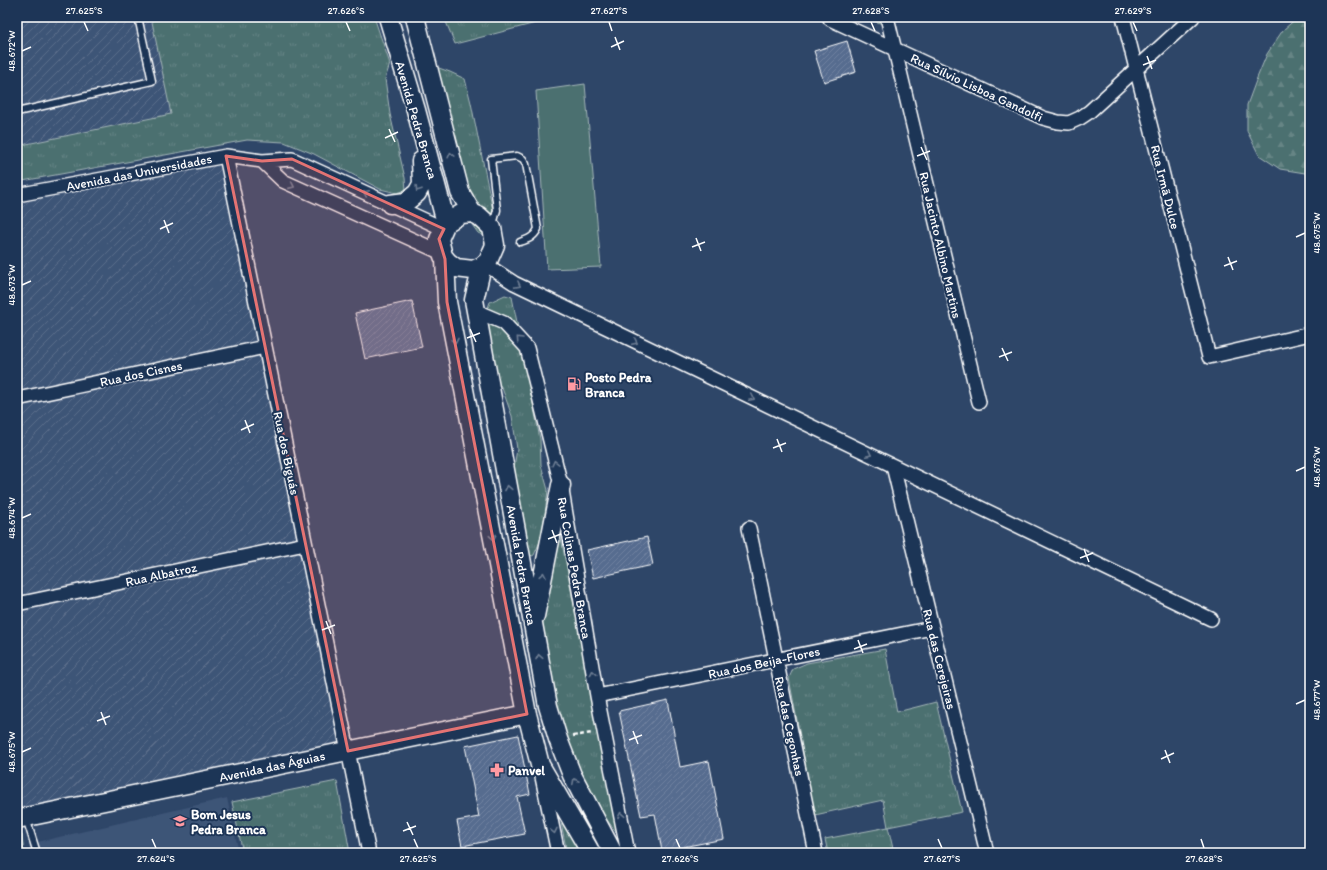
<svg xmlns="http://www.w3.org/2000/svg" width="1327" height="870" font-family="Itim,sans-serif">
<defs>
<pattern id="industrial-furrows" width="10" height="10" patternUnits="userSpaceOnUse"><rect width="10" height="10" fill="#3e5477"/><path d="M-1 1l2-2M0 10L10 0M9 11l2-2" fill="none" stroke="#5b6e8b"/></pattern>
<pattern id="grass-tufts" width="24" height="20" patternUnits="userSpaceOnUse"><rect width="24" height="20" fill="#4b6f70"/><path d="M3 7l-1-3M5 7V3M7 7l1-3M15 17l-1-3M17 17v-4M19 17l1-3" fill="none" stroke="#668585"/></pattern>
<pattern id="forest-firs" width="22" height="20" patternUnits="userSpaceOnUse"><rect width="22" height="20" fill="#4b6f70"/><path d="M5 1l3.5 6h-7zM16 11l3.5 6h-7z" fill="#668585"/></pattern>
<pattern id="building-hatch" width="6" height="6" patternUnits="userSpaceOnUse"><rect width="6" height="6" fill="#576c8f"/><path d="M-1 1l2-2M0 6l6-6M5 7l2-2" fill="none" stroke="#7082a0"/></pattern>
</defs>
<rect width="100%" height="100%" fill="#2e4668"/>
<filter id="ink" filterUnits="userSpaceOnUse"><feTurbulence type="fractalNoise" baseFrequency=".025" numOctaves="2"/><feDisplacementMap in="SourceGraphic" scale="8" xChannelSelector="R" yChannelSelector="G"/><feConvolveMatrix kernelMatrix="1 2 1 2 8 2 1 2 1" color-interpolation-filters="sRGB"/></filter>
<g filter="url(#ink)">
<!-- built -->
<path fill="#3e5477" d="M227 798 239 853H30L29 844Z"/>
<!-- industrial -->
<path fill="url(#industrial-furrows)" d="M17 17H153L174 114 17 146Z
M219 161 340 746 17 811V202L201 163Z"/>
<!-- grass -->
<path fill="url(#grass-tufts)" stroke="#a5b7b8" d="M151 17H374L390 64 385 79 390 114 405 178 406 190 397 193 380 189 314 154 284 142 247 140 17 182V146L171 114Z
M444 17H559L455 44Z
M864 17H883L885 25Z
M436 67 450 72 465 79 471 103 498 236 493 240 478 233 470 222Z
M505 295 512 297 540 439 541 465 548 490 542 537 534 555 532 556 530 554 526 545 513 474 517 449 512 416 502 388 495 378 486 313 490 302Z
M560 533 619 836 598 808 575 765 558 720 542 640V618Z
M885 649 897 712 936 702 962 812 888 827 894 853H828L825 839 888 827 883 800 815 815 789 678 793 669 807 663Z
M337 781 350 853H243L232 802Z
M560 817 580 853H567Z
M22 835 24 853H17V836Z"/>
<!-- forest -->
<path fill="url(#forest-firs)" stroke="#a5b7b8" d="M1298 17H1310V172L1305 173 1280 169 1259 155 1247 131V105L1257 78 1267 54 1283 30Z"/>
<!-- garden -->
<path fill="#4b6f70" stroke="#a5b7b8" d="M585 84 601 267 547 269 536 91Z"/>
<!-- building -->
<path fill="url(#building-hatch)" stroke="#fff" d="M847 41 856 72 824 82 814 51Z
M412 301 422 347 365 359 355 313Z
M647 537 653 565 593 578 587 550Z
M668 700 680 767 709 761 724 839 662 851 655 814 641 816 619 711Z
M518 735 530 794 517 797 525 834 462 846 457 821 479 817 465 746Z"/>
<g fill="none" stroke-linecap="round" stroke-linejoin="round">
<!-- lane casing -->
<g stroke="#fff" stroke-width="9">
<path id="lane" d="M17 112 152 81 138 17
M493 225 497 210 491 159 517 156 523 159 526 164 538 229C534 237 529 239 520 242
M26 818 37 853"/>
</g>
<!-- street casing -->
<g stroke="#fff" stroke-width="16">
<path id="street" d="M887 17 979 402
M1123 17 1209 357 1310 334
M830 19 1043 118 1058 122 1069 123 1080 118 1089 112 1193 17
M226 156 369 853
M262 161 283 181 442 253
M17 195 226 156 262 161 292 159 444 229
M485 264 514 283 539 295 1211 619
M476 311 504 323 527 348 561 485 597 696 628 853
M17 399 265 347
M893 466 987 853
M749 528 816 853
M17 604 305 544
M597 696 932 628
M542 777 558 853"/>
</g>
<!-- secondary casing -->
<g stroke="#fff" stroke-width="21">
<path id="secondary" d="M388 17 416 110 446 223
M415 17 460 192 472 213
M390 204 406 202 417 193 422 184 421 161
M472 213 479 216 492 228 495 245 488 261 482 266 473 270 456 268 448 262 443 256 439 239 446 223 461 214Z
M445 259 447 302 527 714 540 765 591 853
M482 266 474 300 548 706 558 739 572 775 613 853
M535 616 561 485
M17 819 527 714"/>
</g>
<!-- path -->
<path stroke="#fff" stroke-width="2.5" stroke-dasharray="4 3" stroke-linecap="butt" d="M573 736 592 733"/>
<!-- lane -->
<use href="#lane" stroke="#1d3557" stroke-width="6"/>
<!-- street -->
<use href="#street" stroke="#1d3557" stroke-width="13"/>
<!-- secondary -->
<use href="#secondary" stroke="#1d3557" stroke-width="18"/>
</g>
<!-- one-way arrows -->
<defs><path id="oneway-chevron" d="M-2-3.5L2.5 0L-2 3.5" fill="none" stroke-width="1.6" stroke-linecap="round" stroke-linejoin="round"/></defs>
<g stroke="#6c7c92">
<use href="#oneway-chevron" transform="translate(451 155) rotate(-104)"/>
<use href="#oneway-chevron" transform="translate(292 186) rotate(24)"/>
<use href="#oneway-chevron" transform="translate(418 189) rotate(122)"/>
<use href="#oneway-chevron" transform="translate(366 193) rotate(-155)"/>
<use href="#oneway-chevron" transform="translate(518 285) rotate(28)"/>
<use href="#oneway-chevron" transform="translate(519 339) rotate(-133)"/>
<use href="#oneway-chevron" transform="translate(455 341) rotate(79)"/>
<use href="#oneway-chevron" transform="translate(635 342) rotate(26)"/>
<use href="#oneway-chevron" transform="translate(752 398) rotate(26)"/>
<use href="#oneway-chevron" transform="translate(869 454) rotate(26)"/>
<use href="#oneway-chevron" transform="translate(555 463) rotate(-104)"/>
<use href="#oneway-chevron" transform="translate(508 488) rotate(-100)"/>
<use href="#oneway-chevron" transform="translate(493 537) rotate(79)"/>
<use href="#oneway-chevron" transform="translate(543 575) rotate(-79)"/>
<use href="#oneway-chevron" transform="translate(539 657) rotate(-101)"/>
<use href="#oneway-chevron" transform="translate(593 673) rotate(-100)"/>
<use href="#oneway-chevron" transform="translate(575 781) rotate(-117)"/>
<use href="#oneway-chevron" transform="translate(621 815) rotate(-101)"/>
<use href="#oneway-chevron" transform="translate(554 831) rotate(78)"/>
</g>
</g>
<!-- marked area -->
<path fill="#e47373" fill-opacity="0.2" stroke="#e47373" stroke-width="3" stroke-linejoin="round" d="M226 156 262 161 292 159 444 229 439 239 445 259 447 302 527 714 348 751Z"/>
<!-- ticks -->
<path fill="none" stroke="#fff" stroke-width="1.5" d="M84 22 88 31M346 22 350 31M609 22 612 31M871 22 875 31M1133 22 1137 31M615 37 620 50M611 47 624 41M22 51 31 47M1147 56 1152 69M1143 65 1156 60M389 129 395 142M385 138 398 132M921 147 927 160M917 156 930 151M164 220 169 233M160 229 173 223M1296 237 1305 233M696 238 701 251M692 247 705 242M1228 257 1233 270M1224 266 1237 261M22 285 31 281M470 329 476 342M467 338 480 333M1002 348 1008 361M999 357 1012 352M245 420 250 433M241 430 254 424M777 439 782 452M773 448 786 443M1296 471 1305 467M22 518 31 514M552 530 557 543M548 539 561 534M1084 549 1089 562M1080 558 1093 553M326 621 331 634M322 630 335 625M858 640 863 653M854 649 867 644M1296 704 1305 700M101 712 106 725M97 721 110 716M633 731 638 744M629 740 642 735M1165 750 1170 763M22 752 31 748M1161 759 1174 753M407 822 413 835M403 831 416 826M152 839 156 848M414 839 418 848M676 839 680 848M938 839 942 848M1201 839 1204 848"/>
<!-- icons -->
<defs>
<g id="fuel-bare" transform="scale(1.08)"><path d="M-5.5-6h7V0h2V4h1.3V-2.5L3-4.5l.8-.8L6-3V5H2.5V1h-1V6h-7ZM-4.2-4.7v3.2H.2V-4.7Z" fill="#ff9aa2" stroke="#1d3557" stroke-width="2.5" paint-order="stroke"/></g>
<g id="pharmacy-bare" transform="scale(1.08)"><path d="M-2-6h4v4h4v4h-4v4h-4v-4h-4v-4h4Z" fill="#ff9aa2" stroke="#1d3557" stroke-width="2.5" paint-order="stroke"/></g>
<g id="school-bare" transform="scale(1.08)"><path d="M0-5L7-2L0 1L-7-2ZM-4 1L0 2.5L4 1V4Q0 6-4 4Z" fill="#ff9aa2" stroke="#1d3557" stroke-width="2.5" paint-order="stroke"/></g>
</defs>
<g fill-rule="evenodd">
<use href="#fuel-bare" x="574" y="384"/>
<use href="#pharmacy-bare" x="497" y="770"/>
<use href="#school-bare" x="180" y="821"/>
</g>
<g text-anchor="middle" stroke-width="4" stroke-linejoin="round" paint-order="stroke">
<!-- street labels -->
<g font-size="13" fill="#fff" stroke="#1d3557">
<text transform="translate(977 87) rotate(25)" y="5">Rua Sílvio Lisboa Gandolfi</text>
<text transform="translate(417 120) rotate(74)" y="5">Avenida Pedra Branca</text>
<text transform="translate(139 172) rotate(-11)" y="5">Avenida das Universidades</text>
<text transform="translate(1166 187) rotate(76)" y="5">Rua Irmã Dulce</text>
<text transform="translate(941 245) rotate(77)" y="5">Rua Jacinto Albino Martins</text>
<text transform="translate(141 373) rotate(-12)" y="5">Rua dos Cisnes</text>
<text transform="translate(287 453) rotate(78)" y="5">Rua dos Biguás</text>
<text transform="translate(522 565) rotate(80)" y="5">Avenida Pedra Branca</text>
<text transform="translate(575 568) rotate(80)" y="5">Rua Colinas Pedra Branca</text>
<text transform="translate(161 574) rotate(-12)" y="5">Rua Albatroz</text>
<text transform="translate(940 659) rotate(76)" y="5">Rua das Cerejeiras</text>
<text transform="translate(764 662) rotate(-12)" y="5">Rua dos Beija-Flores</text>
<text transform="translate(790 726) rotate(78)" y="5">Rua das Cegonhas</text>
<text transform="translate(272 766) rotate(-12)" y="5">Avenida das Águias</text>
</g>
<!-- poi labels -->
<g font-size="13" font-weight="bold" fill="#fff" stroke="#1d3557" text-anchor="start">
<text x="585" y="382">Posto Pedra<tspan x="585" dy="15">Branca</tspan></text>
<text x="508" y="775">Panvel</text>
<text x="191" y="819">Bom Jesus<tspan x="191" dy="15">Pedra Branca</tspan></text>
</g>
</g>
<!-- margin -->
<rect width="1327" height="870" fill="none" stroke="#1d3557" stroke-width="44"/>
<rect x="22" y="22" width="1283" height="826" fill="none" stroke="#fff" stroke-width="1.5"/>
<g font-size="10" text-anchor="middle" fill="#fff">
<text x="84" y="14">27.625°S</text>
<text x="346" y="14">27.626°S</text>
<text x="609" y="14">27.627°S</text>
<text x="871" y="14">27.628°S</text>
<text x="1133" y="14">27.629°S</text>
<text transform="translate(11 51) rotate(-90)" y="4">48.672°W</text>
<text transform="translate(1316 233) rotate(-90)" y="4">48.675°W</text>
<text transform="translate(11 285) rotate(-90)" y="4">48.673°W</text>
<text transform="translate(1316 467) rotate(-90)" y="4">48.676°W</text>
<text transform="translate(11 518) rotate(-90)" y="4">48.674°W</text>
<text transform="translate(1316 700) rotate(-90)" y="4">48.677°W</text>
<text transform="translate(11 752) rotate(-90)" y="4">48.675°W</text>
<text x="156" y="862">27.624°S</text>
<text x="418" y="862">27.625°S</text>
<text x="680" y="862">27.626°S</text>
<text x="942" y="862">27.627°S</text>
<text x="1204" y="862">27.628°S</text>
</g>
</svg>
